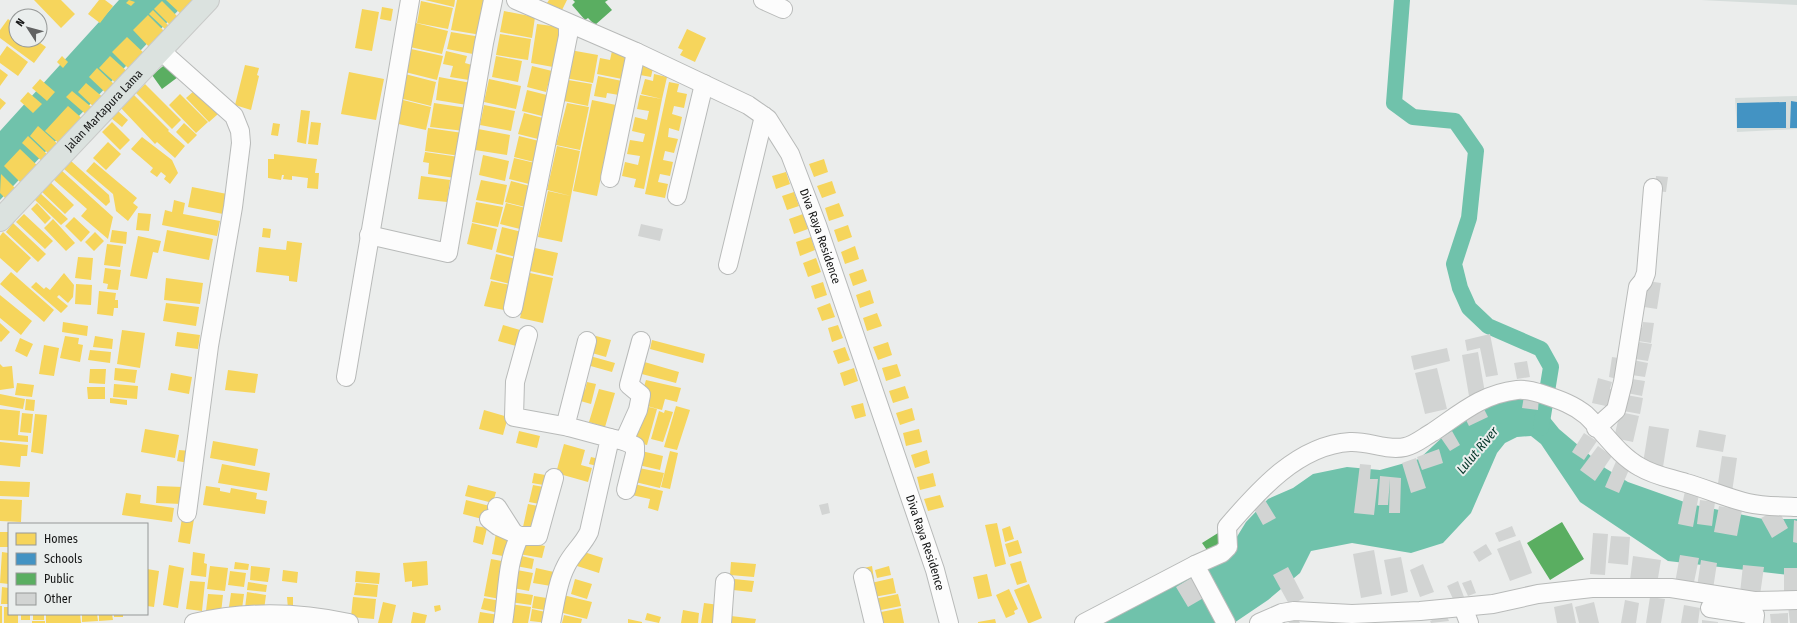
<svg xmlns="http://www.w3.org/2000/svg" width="1797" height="623" font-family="'Fira Sans Condensed',sans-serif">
<rect width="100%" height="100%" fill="#ebedec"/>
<!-- built -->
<path fill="#d6dddb" d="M1701 0H1797V5Z
M1797 96V129L1737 132 1735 98Z"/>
<!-- water -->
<path fill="#70c2ab" d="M119 0H188L0 200V131Z
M1514 398 1528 401 1542 408 1559 429 1605 468 1628 482 1690 504 1763 519H1797V576L1668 561 1580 502 1541 444 1531 436 1517 437 1505 443 1497 453 1471 513 1443 543 1411 553 1352 543 1311 551 1300 573 1268 600 1234 623H1092L1227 553 1246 522 1268 499 1293 488 1313 474 1347 467 1380 470 1419 459 1462 419 1487 404Z"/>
<!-- homes -->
<path fill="#f6d55c" d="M34 0H61L75 14 61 28Z
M99 0H105L113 6 100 23 88 14Z
M129 0 135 2 131 6 126 3Z
M166 0H193L195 2 182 15Z
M425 0H455L454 7Z
M457 0H488L481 35 451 30Z
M549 0H567L562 10 547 3Z
M162 1 179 18 171 26 154 9Z
M421 1 453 8 448 29 417 23Z
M382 7 393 9 391 21 380 19Z
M362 9 379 12 372 51 355 48Z
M153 10 170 27 167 31 149 14Z
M504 11 535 17 532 38 500 32Z
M148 15 165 32 150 48 133 30Z
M8 19 16 25V40H36L46 47 34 63 0 38V30Z
M416 23 448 31 442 54 410 47Z
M537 24 560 27 553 67 531 63Z
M687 29 706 38 695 62 680 55 683 50 678 48Z
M451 32 481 37 478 55 447 49Z
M500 34 531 39 528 60 496 55Z
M127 37 146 55 131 71 112 52Z
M7 46 28 62 18 76 0 63V56Z
M411 49 443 56 437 80 405 72Z
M570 50 598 55 593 83 565 78Z
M446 51 467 56 465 63 472 65 469 80 450 77 453 66 443 64Z
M612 51 627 55 622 79 597 74 600 58 610 60Z
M62 56 68 62 63 68 57 62Z
M110 56 130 74 119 86 99 68Z
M496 56 522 61 518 82 492 77Z
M245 65 259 68 257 75 259 76 251 110 235 105Z
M642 65 653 68 651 77 640 75Z
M532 66 552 71 546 92 527 87Z
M97 68 117 87 109 96 89 77Z
M0 69 8 75 0 86Z
M349 72 384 79 376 120 341 114Z
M405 74 436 82 431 106 399 98Z
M654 74 667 77 662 99 641 94 645 79 653 81Z
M598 76 622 81 619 95 607 93 606 98 594 96Z
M439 77 471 83 467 105 436 100Z
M40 79 55 92 47 101 32 88Z
M489 79 521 86 516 109 484 102Z
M568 80 592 84 588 106 564 101Z
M669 82 679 84 677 92 687 94 684 108 674 106 672 114 682 117 679 131 669 128 668 137 678 139 674 153 665 151 663 160 673 162 670 176 660 174 658 182 668 184 665 198 645 194Z
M86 83 105 99 96 109 78 92Z
M145 84 181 120 172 129 136 93Z
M195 90 218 114 209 122 186 98Z
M527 90 547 95 542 116 522 111Z
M72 91 95 110 89 117 66 97Z
M28 92 42 104 33 113 20 101Z
M180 94 208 122 196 133 169 105Z
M134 95 169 130 168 131 185 146 175 158 157 142 155 144 121 108Z
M640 95 662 99 644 189 634 187 636 179 622 176 625 162 638 165 640 156 627 154 630 140 643 142 645 134 632 131 635 117 647 120 649 111 637 109Z
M0 98 6 103 0 110Z
M399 99 431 107 426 130 394 123Z
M592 100 616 105 597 196 573 191Z
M434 103 467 108 464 131 430 127Z
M567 103 589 107 580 150 556 145Z
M484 105 515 111 511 131 480 125Z
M68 106 85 121 62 146 45 131Z
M301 110 310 111 306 144 297 142Z
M118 111 128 120 122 127 111 118Z
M524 113 543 118 538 139 518 134Z
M112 122 130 140 120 150 102 132Z
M311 122 321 123 318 145 308 144Z
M184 123 197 135 188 144 176 132Z
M273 123 280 124 278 136 271 135Z
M38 126 61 147 52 157 30 136Z
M428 128 463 133 460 156 425 151Z
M478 129 510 135 507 155 475 150Z
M28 136 51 158 45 164 22 143Z
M519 136 539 141 534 162 514 157Z
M142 137 172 160 178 173 170 184 164 179 166 176 161 172 157 177 150 172 153 168 131 149Z
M108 142 121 154 106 170 93 158Z
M557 146 580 151 571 196 547 190Z
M20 149 41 169 24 186 4 166Z
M425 152 459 157 455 178 428 174 429 163 423 162Z
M274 154 317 159 315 173H319L318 189 307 188 308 178 292 176V180L283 179 284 175H282L281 180 268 178V159H274Z
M483 155 509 161 505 181 479 175Z
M514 158 535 163 529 184 509 179Z
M824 159 828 172 814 177 809 164Z
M71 161 109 195 110 202 106 206 64 169Z
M94 162 137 198 133 203 138 207 128 221 116 211 113 194 86 171Z
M61 170 113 217 108 239 81 216 87 209 53 179Z
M786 172 790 184 776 189 772 176Z
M1 174 18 191 8 201 0 193Z
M421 176 450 180 447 202 418 199Z
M481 180 507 185 503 205 476 200Z
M511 181 530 186 525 207 505 202Z
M832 181 836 193 822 198 817 186Z
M50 182 74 205 65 214 41 191Z
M192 187 227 194 223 214 188 207Z
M548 191 571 196 562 242 538 237Z
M794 192 799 206 787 210 782 196Z
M40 193 68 219 61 225 34 199Z
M174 200 185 203 183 214 220 221 217 236 162 225 165 210 172 212Z
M476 202 503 207 498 227 472 222Z
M37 203 51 218 45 224 31 209Z
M506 203 526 208 520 229 500 224Z
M839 203 844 216 829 221 825 208Z
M138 213 151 214 149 231 136 230Z
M24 214 53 241 45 249 16 222Z
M803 214 808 229 794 234 789 219Z
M74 217 90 232 81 242 65 226Z
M53 219 75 243 66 251 44 228Z
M13 223 46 254 38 262 6 232Z
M472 223 497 229 492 250 467 244Z
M848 225 852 237 838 242 834 230Z
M502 227 522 232 516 257 496 252Z
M263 228 271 229 270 238 262 237Z
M112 230 127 232 126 244 110 242Z
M167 230 213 239 209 260 163 251Z
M3 232 31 258 17 273 0 258V236Z
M95 232 104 241 94 251 85 242Z
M138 236 161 241 158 253 153 252 147 279 130 276Z
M811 237 815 250 800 256 796 242Z
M287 241 302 243 297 282 289 281V276L256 272 259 247 286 250Z
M107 244 123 246 120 267 104 265Z
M855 246 859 259 845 264 841 252Z
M535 248 558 253 553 276 530 271Z
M496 254 516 259 510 284 490 279Z
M78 257 93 258 91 280 75 278Z
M816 258 821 272 808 277 803 263Z
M105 268 121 270 118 290 107 289 108 284 103 283Z
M863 269 867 281 853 286 849 274Z
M11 272 54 310 44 322 0 284Z
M64 273 74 285 73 297 68 303 59 295 57 297 68 306 61 313 31 287 36 282 44 289 46 287 50 290Z
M530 273 553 278 543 323 520 318Z
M166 278 203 283 200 304 164 300Z
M491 281 510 285 504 310 484 306Z
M823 282 827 295 815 299 811 286Z
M76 284 92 285 91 305 75 304Z
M870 290 874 303 860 308 856 295Z
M99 291 116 293 115 300H118V308H114L113 316 97 314Z
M0 295 32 321 21 335 0 318Z
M166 303 199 307 196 326 163 321Z
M830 303 835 317 822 321 817 308Z
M877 313 882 326 867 331 863 318Z
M63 322 88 326 87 336 62 332Z
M0 323 10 332 1 342 0 341Z
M503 325 527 332 523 348 498 341Z
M838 325 843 338 832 342 828 328Z
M122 330 145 333 140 368 117 364Z
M177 332 200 335 198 349 175 346Z
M65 336 79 338 78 344 83 345 80 362 60 358Z
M95 336 113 339 112 349 93 347Z
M596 336 611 340 606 357 592 353Z
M20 338 33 344 27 357 15 351Z
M652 340 705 354 703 363 650 349Z
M888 342 892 355 878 360 873 347Z
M44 345 59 348 54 376 39 374Z
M845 347 850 360 838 364 833 351Z
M90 350 111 352 110 363 88 360Z
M590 356 615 363 612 372 587 365Z
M641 361 679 372 676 383 638 373Z
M0 364 3 367 12 366 14 388 0 390Z
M897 364 901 376 886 381 882 368Z
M115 368 137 370 135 383 114 380Z
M854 368 858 381 844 386 840 373Z
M90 369H106L105 384 89 383Z
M228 370 258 374 255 393 225 390Z
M171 373 192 377 189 394 168 390Z
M646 380 681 388 677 402 665 399 662 410 643 405 642 393Z
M587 382 596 384 591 404 577 400 580 389 585 390Z
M17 383 34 385 32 397 15 395Z
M114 384 138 386 137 399 113 397Z
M905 386 909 398 893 403 889 391Z
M87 387H105V399H88Z
M599 389 615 393 605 427 589 422Z
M0 394 25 399 23 409 0 405Z
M110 398 127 400V405L110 403Z
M26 399 35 400 34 411 25 410Z
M863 403 866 416 855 419 851 406Z
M641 405 657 409 647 445 631 441Z
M676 406 690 410 677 450 664 447Z
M912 408 915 420 900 425 896 413Z
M0 409 20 411 18 435 28 436V442L0 440Z
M484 410 508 417 503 435 479 429Z
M665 410 673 412 663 442 651 439 659 411 664 413Z
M22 413 33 414 31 433 20 432Z
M35 414 47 415 43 454 31 452Z
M145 429 179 435 175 458 141 452Z
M919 429 922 442 906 446 903 433Z
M519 431 540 436 537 448 516 443Z
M213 441 258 449 255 466 210 458Z
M0 442 28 445 27 456H21L20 467 0 465Z
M564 444 585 450 581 465 592 468 588 482 556 473Z
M179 450 191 451 189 463 177 461Z
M637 450 663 456 660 470 634 464Z
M927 450 930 463 915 468 911 455Z
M670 451 678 453 670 489 661 487Z
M591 457 599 459 597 466 589 464Z
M222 464 270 473 267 491 218 483Z
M634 467 664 473 660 488 631 481Z
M534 473 551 476 549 486 532 483Z
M933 473 936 486 920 490 917 477Z
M0 481 30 482 29 497 0 496Z
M630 483 663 491 658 511 648 508 650 499 627 494Z
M468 485 496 492 493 503 465 496Z
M533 485 549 488 545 505 529 502Z
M157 486 183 487 182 504 156 503Z
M206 486 220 488V491L230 493 231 488 257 493 256 499 267 501 265 514 203 505Z
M126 493 141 495 140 503 174 508 172 522 122 515Z
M940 495 944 507 928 511 924 499Z
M0 499 22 500 21 522 0 521Z
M466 500 490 506 486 520 463 514Z
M528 504 543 507 538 530 523 527Z
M182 518 194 519 190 544 178 542Z
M997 523 1006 564 995 567 985 525Z
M476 526 487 528 483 545 473 542Z
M1010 526 1014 539 1005 542 1002 529Z
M0 532H9V547H0Z
M496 533 513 536 508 557 492 554Z
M1018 540 1022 553 1009 557 1005 544Z
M522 541 545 546 542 558 519 554Z
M2 552 9 553V584L0 583Z
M193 552 205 554 204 563 207 564 206 577 191 575Z
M584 552 603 558 599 573 574 565 577 557 582 559Z
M518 555 534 559 532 569 516 566Z
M491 559 507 562 500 599 484 596Z
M427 561 428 585 412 587V581L405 582 403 563Z
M1021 561 1027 582 1017 585 1010 564Z
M235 562 249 564 248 570 234 569Z
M731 562 756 564 754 577 730 575Z
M169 565 184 568 178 608 163 605Z
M210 566 228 568 225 591 207 589Z
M251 566 270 568 268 582 250 580Z
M872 566 874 579 866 580 864 568Z
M889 566 891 575 877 578 875 570Z
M536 568 554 572 551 586 533 583Z
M147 569 159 571 154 607 147 606Z
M283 570 298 572 297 583 282 581Z
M517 570 533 573 529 591 513 588Z
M230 571 246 573 244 587 228 585Z
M356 571 380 573 379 584 355 582Z
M987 574 992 596 978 599 973 577Z
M893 578 896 593 874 597 871 583Z
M575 579 592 584 587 599 571 594Z
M734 579 754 581 752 592 733 590Z
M190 581 205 582 202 611 186 609Z
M248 582 267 585 266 592 247 590Z
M356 583 378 585 377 597 354 595Z
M1029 584 1042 618 1030 623H1028L1014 590Z
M2 587 9 588V604H1Z
M1009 589 1018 609 1014 611 1015 614 1006 618 996 595Z
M247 592 266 595 264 610 245 608Z
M512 592 533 595 531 605 510 602Z
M231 593 244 594 242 609 229 607Z
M208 594 223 595 221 613 206 611Z
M898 594 901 606 876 611 874 599Z
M563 595 592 602 587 619 559 612Z
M534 596 553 599 551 611 532 608Z
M287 597H293V609H288Z
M353 597 376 599 374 619 351 617Z
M484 598 501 601 499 613 481 609Z
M383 602 396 605 392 623H378Z
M704 603 719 605 717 623H701Z
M510 604 531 607 528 623H507Z
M440 605 441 610 435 612 434 606Z
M0 606H2V623H0Z
M4 607H9V614H18V623H4Z
M901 608 904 623H878L876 613Z
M532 609 550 613 548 623 530 621Z
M683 610 699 613 698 623H681Z
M413 612 427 615 425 623H411Z
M480 612 499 615 497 623H478Z
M647 613 661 617 659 623 645 620Z
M21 614H30V620H21Z
M33 614H44V620H33Z
M46 614H80L81 623H46Z
M82 614H97L98 621 82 622Z
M99 614H112L113 620 99 621Z
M114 614H123V617H114Z
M564 615 582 619 581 623H562Z
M731 616 756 619 755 623H730Z
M628 619 642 622V623H628Z
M995 619 996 623H978V622Z
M32 621H45V623H32Z"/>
<!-- schools -->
<path fill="#4393c3" d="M1791 101 1797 102V128H1790Z
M1786 102V128H1737V103Z"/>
<!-- public -->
<path fill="#5aae61" d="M573 0H608L605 2 612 10 595 25 588 18 585 20 572 5 575 2Z
M167 63 178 77 162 89 152 75Z
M1562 522 1584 559 1550 580 1527 543Z
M1218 533 1227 545 1211 556 1202 543Z"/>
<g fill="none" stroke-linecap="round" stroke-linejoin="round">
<!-- canal -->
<path stroke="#70c2ab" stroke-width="16" d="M1402 0 1394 103 1413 117 1455 121 1476 151 1469 218 1454 264 1460 288 1469 308 1488 326 1541 349 1551 367 1541 428"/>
</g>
<!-- building -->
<path fill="#d2d4d3" d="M1656 176 1668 177 1666 192 1655 191Z
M641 224 663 229 660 241 638 236Z
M1647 281 1661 283 1657 309 1644 307Z
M1643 322 1654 323 1651 343 1632 340 1634 327 1642 328Z
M1490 334 1498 375 1486 377 1480 348 1467 351 1465 340Z
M1632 341 1652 344 1648 361 1629 358Z
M1447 348 1450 361 1414 370 1411 356Z
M1478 352 1485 393 1469 396 1462 355Z
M1612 357 1625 359 1622 380 1609 377Z
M1628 359 1648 363 1645 377 1625 374Z
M1527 361 1530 377 1517 379 1514 363Z
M1437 368 1447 409 1425 414 1415 373Z
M1598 378 1612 382 1610 389 1619 391 1615 408 1592 403Z
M1625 378 1645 381 1642 396 1622 392Z
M1621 394 1643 398 1640 414 1618 410Z
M1524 396 1539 398 1538 410 1522 408Z
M1484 409 1488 417 1469 426 1465 418Z
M1620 412 1639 416 1633 442 1614 438Z
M1649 426 1669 429 1663 467 1643 463Z
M1699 430 1726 435 1723 452 1696 447Z
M1452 431 1460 445 1450 451 1441 438Z
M1584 433 1597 441 1584 460 1572 452Z
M1598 446 1612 456 1595 481 1580 470Z
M1439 449 1443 463 1422 470 1417 457Z
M1722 456 1737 458 1732 492 1717 490Z
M1416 458 1426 488 1411 493 1402 463Z
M1617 459 1631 465 1619 493 1605 487Z
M1360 464 1371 465 1370 479H1378L1374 515 1354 513Z
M1380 476 1401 478 1400 513H1389L1390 479 1388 505H1378Z
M1685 491 1699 494 1693 527 1678 524Z
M1265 500 1276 518 1263 525 1253 507Z
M1700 500 1715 502 1712 526 1697 524Z
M828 503 830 513 822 515 819 505Z
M1719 506 1742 510 1737 536 1714 532Z
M1778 509 1788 528 1772 538 1761 518Z
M1794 520 1797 521V543L1793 542Z
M1512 526 1516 536 1499 542 1495 533Z
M1593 533 1608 534 1605 575 1590 574Z
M1611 536 1630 537 1628 565 1608 563Z
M1520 540 1532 573 1510 581 1497 549Z
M1486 544 1492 554 1479 562 1473 552Z
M1374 550 1382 594 1361 598 1353 554Z
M1680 555 1699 558 1693 587 1675 583Z
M1633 556 1661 560 1657 584 1630 580Z
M1401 557 1408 592 1391 596 1384 560Z
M1701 560 1717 563 1713 589 1697 587Z
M1423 564 1434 592 1420 597 1410 570Z
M1743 565 1764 567 1760 595 1740 593Z
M1288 567 1304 598 1290 606 1273 575Z
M1784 568H1797V595H1784Z
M1196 575 1207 596 1188 607 1176 587Z
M1471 580 1476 593 1468 596 1462 583Z
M1458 581 1464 597 1454 601 1447 586Z
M1650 597 1665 599 1661 623H1646Z
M1625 600 1639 603 1636 623H1621Z
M1594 602 1599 623H1579L1575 607Z
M1572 603 1576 623H1557L1554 607Z
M1684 605 1700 608 1698 623H1681Z
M1797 605V623H1790L1788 606Z
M1788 613V623H1771L1770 614Z
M1446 614 1449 621 1431 623 1430 621Z
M1297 618 1300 623H1288Z
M1702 620 1718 622V623H1702Z"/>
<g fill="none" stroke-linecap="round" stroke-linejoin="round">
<!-- street casing -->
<g stroke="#b8bab9" stroke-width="20">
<g id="street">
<path id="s1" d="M516 0 636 52 748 105 768 119 790 154 817 225 935 570 949 623"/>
<path d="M763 0 783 9"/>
<path d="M161 51 234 116 240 131 241 143 233 207 209 346 187 513"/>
<path d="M610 178 636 52"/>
<path d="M677 196 704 84"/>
<path d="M369 235 448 253 484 43 493 0"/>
<path d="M728 265 764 116"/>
<path d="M513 308 568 36V24"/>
<path d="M528 335 515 382 514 417 569 427"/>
<path d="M346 377 410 0"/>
<path d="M1596 428 1616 410 1623 382 1638 287 1643 281 1646 273 1653 188"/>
<path d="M610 438 624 441 638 410 641 395 629 385 641 341"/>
<path d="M624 441 635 446V454L626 490"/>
<path d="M497 507 513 532"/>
<path d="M489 519 498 526 520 536"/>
<path d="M1195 565 1226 623"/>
<path d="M863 577 874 623"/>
<path d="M1463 607 1469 623"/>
<path d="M1710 608 1755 615 1754 623"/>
<path d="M194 623C245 611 298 612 349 623"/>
<path d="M503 623C508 594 506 562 520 536H538L554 478"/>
<path d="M551 623C555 604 557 583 566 566 572 553 583 545 589 532L610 438 569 427 566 423 587 341"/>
<path d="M722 623 725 582"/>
<path d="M1084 623 1195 565 1222 553 1228 547 1227 527C1258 491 1298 445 1350 442 1369 441 1387 451 1405 447 1415 445 1424 437 1433 432 1461 413 1482 394 1517 390 1527 389 1536 392 1545 395 1560 400 1574 405 1586 415 1604 432 1618 455 1640 467 1655 476 1670 478 1686 483 1707 489 1727 498 1748 503 1764 507 1781 506 1797 507"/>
<path d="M1259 623 1282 613 1294 611 1352 614 1420 611 1493 604 1538 594 1592 588H1671L1754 601 1797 600"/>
</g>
</g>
<!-- primary casing -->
<g stroke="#c9cac9" stroke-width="24">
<g id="primary">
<path id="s2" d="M0 220 208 0"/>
</g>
</g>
<!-- street -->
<use href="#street" stroke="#fcfcfc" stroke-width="18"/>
<!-- primary -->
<use href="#primary" stroke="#dbe2df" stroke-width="22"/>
</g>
<g text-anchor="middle" stroke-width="4" stroke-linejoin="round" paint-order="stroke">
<!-- street labels -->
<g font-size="12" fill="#161717" stroke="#eaeeed">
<text dy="4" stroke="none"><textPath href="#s2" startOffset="151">Jalan Martapura Lama</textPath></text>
<text dy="4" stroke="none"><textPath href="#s1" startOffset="408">Diva Raya Residence</textPath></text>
<text dy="4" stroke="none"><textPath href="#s1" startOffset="732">Diva Raya Residence</textPath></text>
</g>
<!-- water labels -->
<g font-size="13" font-style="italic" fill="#003326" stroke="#eaeeed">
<text transform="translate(1477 450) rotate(-50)" y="5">Lulut River</text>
</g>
</g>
<!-- legend -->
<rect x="8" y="523" width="140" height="92" fill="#eaeeed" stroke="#959897"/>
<rect x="16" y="533" width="20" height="12" fill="#f6d55c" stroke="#959897"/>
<text x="44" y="543" font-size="12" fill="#161717">Homes</text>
<rect x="16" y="553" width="20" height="12" fill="#4393c3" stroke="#959897"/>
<text x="44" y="563" font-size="12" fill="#161717">Schools</text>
<rect x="16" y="573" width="20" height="12" fill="#5aae61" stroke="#959897"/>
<text x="44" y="583" font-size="12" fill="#161717">Public</text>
<rect x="16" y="593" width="20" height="12" fill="#d2d4d3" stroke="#959897"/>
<text x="44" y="603" font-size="12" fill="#161717">Other</text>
<!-- north arrow -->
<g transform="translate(28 28) rotate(306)"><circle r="19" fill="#eaeeed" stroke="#959897"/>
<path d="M0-3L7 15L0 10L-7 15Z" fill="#616262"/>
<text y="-6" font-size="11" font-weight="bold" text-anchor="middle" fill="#161717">N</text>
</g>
</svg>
